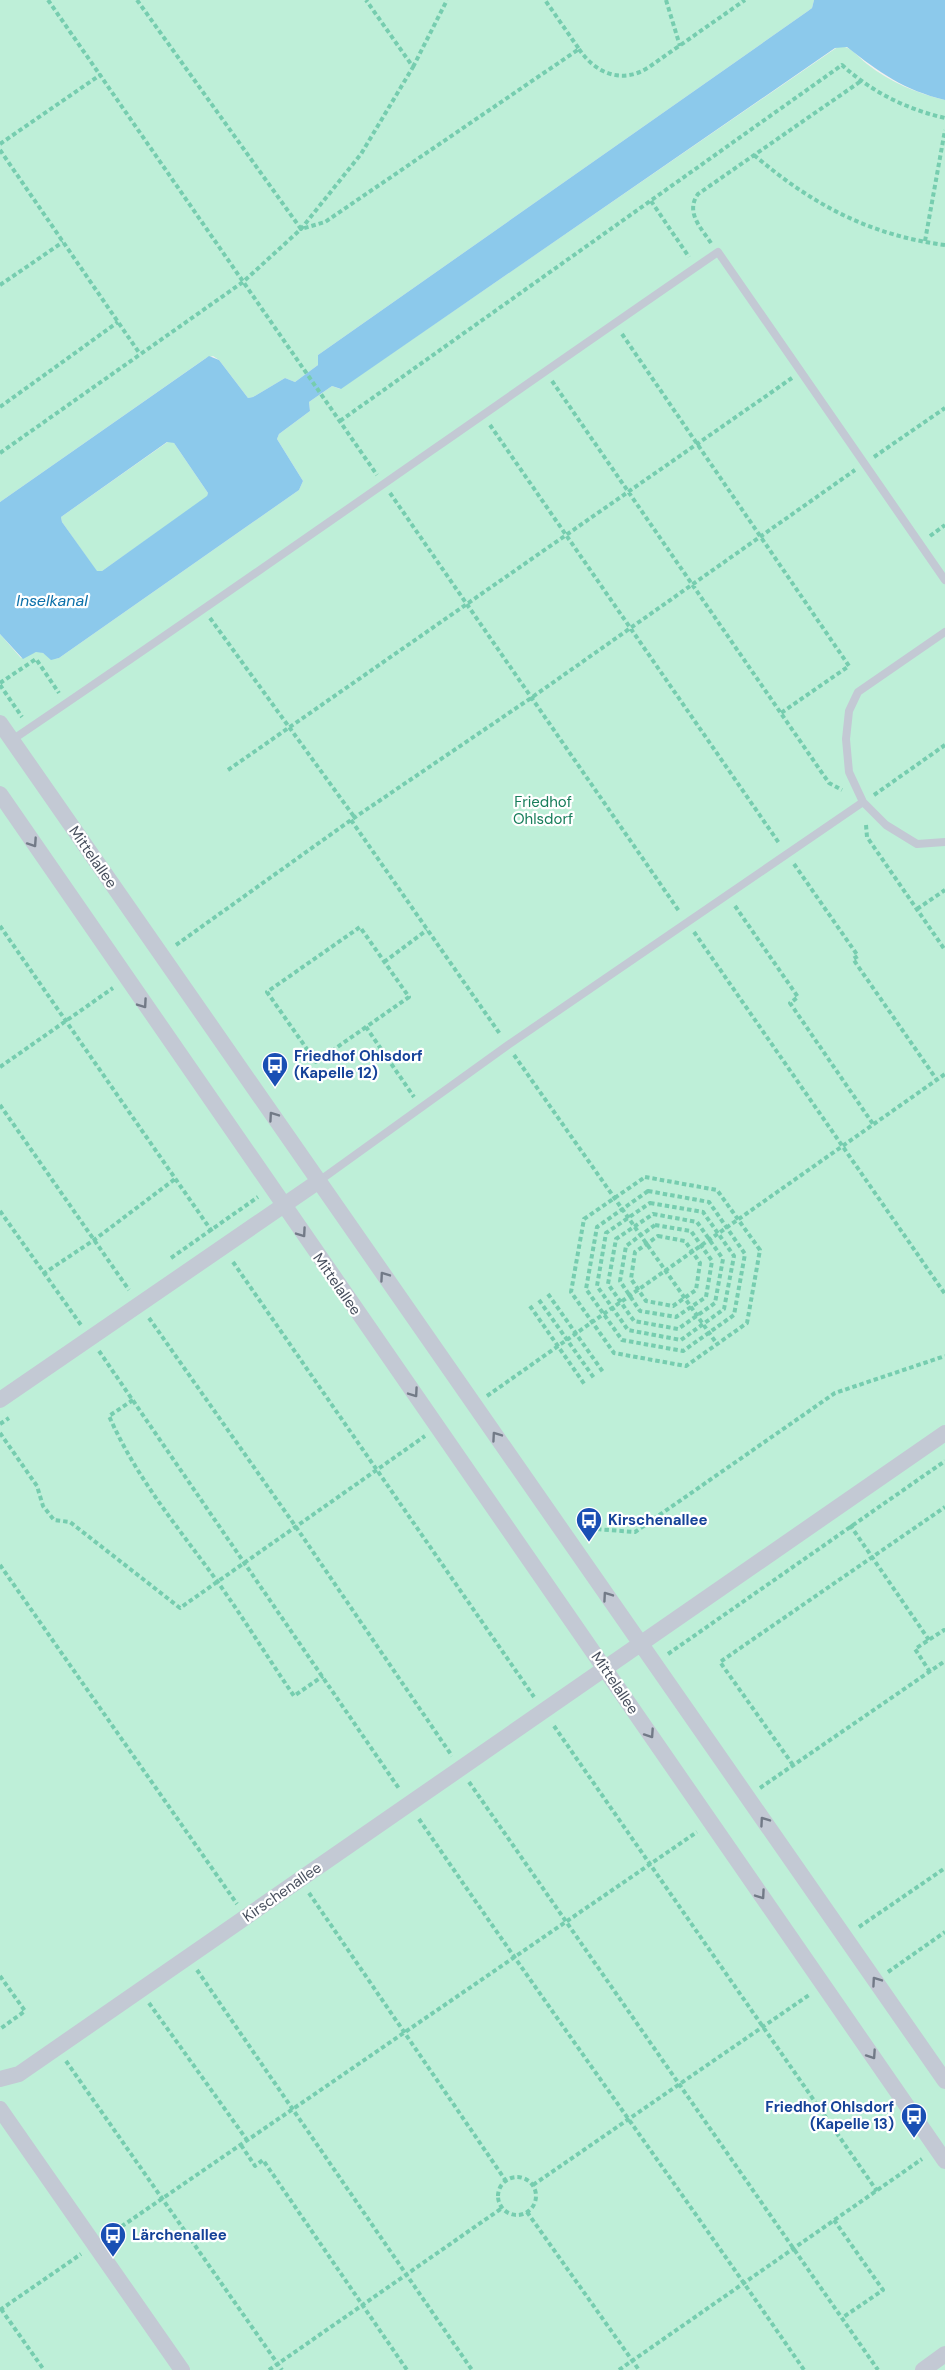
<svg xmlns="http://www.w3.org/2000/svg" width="945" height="2370" font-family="'DM Sans',sans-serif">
<rect width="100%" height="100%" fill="#f2f0ef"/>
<!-- green -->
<path fill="#beefd8" d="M0 0H814L812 8 808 11 318 355V365L295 382 285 378 253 397 248 398 219 360 213 356 206 358 0 502Z
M839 46C851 46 858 57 867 64 890 82 916 93 945 100V2370H0V634L21 658C26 656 31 653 36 652 45 650 48 661 59 658L299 490 303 481 277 439 279 434 310 411 309 402 332 386 340 389Z
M169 441 174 443 208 493 207 497 102 571 97 572 62 522 61 517Z"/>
<!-- water -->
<path fill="#8cc9eb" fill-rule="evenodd" d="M814 0H945V100C904 90 880 73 847 47L835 48 341 389 332 386 309 402 310 411 279 434 277 439 303 481 299 490 59 658 51 660 43 653 36 652 23 659 0 634V502L209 356 219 360 248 398 253 397 285 378 295 382 318 365V355L808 11 812 8ZM167 442 174 443 208 493 207 496 102 571H97L62 522 61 517Z"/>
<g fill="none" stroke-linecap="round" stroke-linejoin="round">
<!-- path -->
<path stroke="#76cdaf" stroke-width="4" stroke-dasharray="4.5 3" stroke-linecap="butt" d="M48 0 100 75
M137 0 301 229 325 222 579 49 545 0
M666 0 680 46
M579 49C595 73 622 85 649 67L745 0
M413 67 447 0
M0 144 100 75 377 475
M0 150 140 354
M754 155C812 204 868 235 945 245
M651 201 689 257
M925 241 945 130
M711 243C701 228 685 212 698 194L861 81
M0 285 63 242
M622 334 849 666 781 713
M552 381 829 783 842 790
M0 407 118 322
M340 421 842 65C872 92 906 109 945 118
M490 425 779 843
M0 453 243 282 301 229 361 154 413 67 366 0
M874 457 945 408
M390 493 679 911
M930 536 945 525
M210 618 355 818
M0 683 36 659 59 693
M0 685 22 717
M228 770 792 378
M874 795 945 745
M351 820 500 1034
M866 825 867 837 945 950
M794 864 858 956 853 959 937 1080
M735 906 798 997 790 1003 873 1124
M917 909 945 890
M0 926 213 1233
M694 932 945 1294
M176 945 351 820 531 698 855 470
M384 962 427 930
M366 1027 316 1062 267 992 360 927 409 997 366 1027 414 1097
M514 1055 717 1344
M0 1067 113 988
M0 1105 129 1290
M645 1177 717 1190 760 1250 747 1323 686 1366 614 1353 571 1292 584 1219Z
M648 1191 709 1202 745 1254 734 1315 683 1351 622 1340 586 1289 597 1227Z
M650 1203 703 1212 734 1256 724 1309 681 1340 628 1330 597 1286 606 1233Z
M0 1211 81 1325
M653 1214 697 1222 723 1259 715 1303 678 1329 634 1321 608 1284 616 1239Z
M655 1225 691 1231 712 1261 706 1297 676 1317 640 1311 620 1281 626 1246Z
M658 1236 685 1241 700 1263 696 1290 673 1306 646 1301 631 1279 635 1252Z
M171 1258 258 1197
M233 1262 534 1697
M43 1274 94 1240 175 1179
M548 1294 603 1372
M539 1300 594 1378
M530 1306 585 1385
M149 1318 296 1527 452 1756
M99 1351 400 1790
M487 1396 945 1074
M133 1400 109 1416C137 1479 177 1526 217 1581 244 1619 268 1658 294 1696L323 1676
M0 1424 9 1418
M0 1433 37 1486 43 1506 54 1520 70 1522 180 1608 425 1436
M850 1525 929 1640
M582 1528 635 1532 835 1393 945 1356
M0 1565 237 1904
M668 1654 945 1461
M930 1672 915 1649 944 1630 945 1632
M554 1726 877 2191
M793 1765 720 1662 945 1507
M469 1782 878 2370
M760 1788 945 1661
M419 1819C545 2004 677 2185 804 2370
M309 1893 506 2181
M859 1927 945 1868
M197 1970 472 2370
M888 1972 945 1932
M0 1976 25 2011 0 2029
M149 2003 247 2140
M66 2061 282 2370
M241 2145 255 2166 263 2160 407 2370
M498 2196a19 19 0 1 1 38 0a19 19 0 1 1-38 0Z
M533 2185 809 1995
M527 2212 639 2370
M834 2220 883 2290 842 2318
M109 2235 697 1832
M1 2309 44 2370
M0 2310 81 2254
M269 2370 502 2208
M619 2370 922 2159"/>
<!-- service -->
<path stroke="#c3c9d4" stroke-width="8" d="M945 632 858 692 849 711 846 739 849 772 863 802 886 825 917 844 945 842
M12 740C249 580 482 414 718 252L945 580
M319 1181 508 1045 863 802"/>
<!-- minor -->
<path stroke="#c3c9d4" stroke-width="16" d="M0 723 945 2081
M0 794 945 2161
M0 1400 319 1181
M0 2079 19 2074 945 1433
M0 2109 182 2370
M923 2370 945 2354"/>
</g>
<!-- one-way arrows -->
<defs><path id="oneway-chevron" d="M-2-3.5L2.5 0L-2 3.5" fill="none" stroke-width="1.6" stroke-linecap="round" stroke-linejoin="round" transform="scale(1.5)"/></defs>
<g stroke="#727a87">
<use href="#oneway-chevron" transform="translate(33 843) rotate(56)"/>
<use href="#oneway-chevron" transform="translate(143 1004) rotate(55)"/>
<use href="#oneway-chevron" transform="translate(273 1116) rotate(-125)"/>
<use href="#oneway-chevron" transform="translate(302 1233) rotate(55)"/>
<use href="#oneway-chevron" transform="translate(384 1276) rotate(-125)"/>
<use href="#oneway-chevron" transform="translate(414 1393) rotate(55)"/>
<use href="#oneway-chevron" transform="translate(496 1436) rotate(-125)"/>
<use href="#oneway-chevron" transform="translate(607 1596) rotate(-125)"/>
<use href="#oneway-chevron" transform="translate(650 1734) rotate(56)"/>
<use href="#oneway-chevron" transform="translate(764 1821) rotate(-125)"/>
<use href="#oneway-chevron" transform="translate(761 1895) rotate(55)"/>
<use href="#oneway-chevron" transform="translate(876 1981) rotate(-125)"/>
<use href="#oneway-chevron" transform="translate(872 2055) rotate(56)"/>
</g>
<!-- icons -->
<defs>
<g id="bus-pin" transform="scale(1.35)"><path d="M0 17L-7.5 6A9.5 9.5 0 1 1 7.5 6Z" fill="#1a4fb4" stroke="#fff"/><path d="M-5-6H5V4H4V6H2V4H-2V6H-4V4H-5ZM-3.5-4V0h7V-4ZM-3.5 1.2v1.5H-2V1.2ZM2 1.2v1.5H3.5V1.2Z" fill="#fff"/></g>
</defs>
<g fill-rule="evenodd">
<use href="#bus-pin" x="275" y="1065"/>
<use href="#bus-pin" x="589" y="1520"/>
<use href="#bus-pin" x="914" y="2116"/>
<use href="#bus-pin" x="113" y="2235"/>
</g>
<g text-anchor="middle" stroke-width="4.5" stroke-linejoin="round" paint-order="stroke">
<!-- park labels -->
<g font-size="15" fill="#187e5b" stroke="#fff">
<text x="543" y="807">Friedhof<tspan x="543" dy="17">Ohlsdorf</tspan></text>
</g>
<!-- street labels -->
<g font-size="15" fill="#474f5d" stroke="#fff">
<text transform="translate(93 857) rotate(55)" y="5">Mittelallee</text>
<text transform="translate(337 1284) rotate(55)" y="5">Mittelallee</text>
<text transform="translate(615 1683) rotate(56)" y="5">Mittelallee</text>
<text transform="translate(282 1892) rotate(-35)" y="5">Kirschenallee</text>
</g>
<!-- transit labels -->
<g font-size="15" font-weight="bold" fill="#164399" stroke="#fff" text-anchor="start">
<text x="294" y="1061">Friedhof Ohlsdorf<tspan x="294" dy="17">(Kapelle 12)</tspan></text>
<text x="608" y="1525">Kirschenallee</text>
<text x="894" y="2112" text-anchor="end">Friedhof Ohlsdorf<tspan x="894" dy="17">(Kapelle 13)</tspan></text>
<text x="132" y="2240">Lärchenallee</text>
</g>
<!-- water labels -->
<g font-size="16" font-style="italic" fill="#0d71aa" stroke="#fff">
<text x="52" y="606">Inselkanal</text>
</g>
</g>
</svg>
